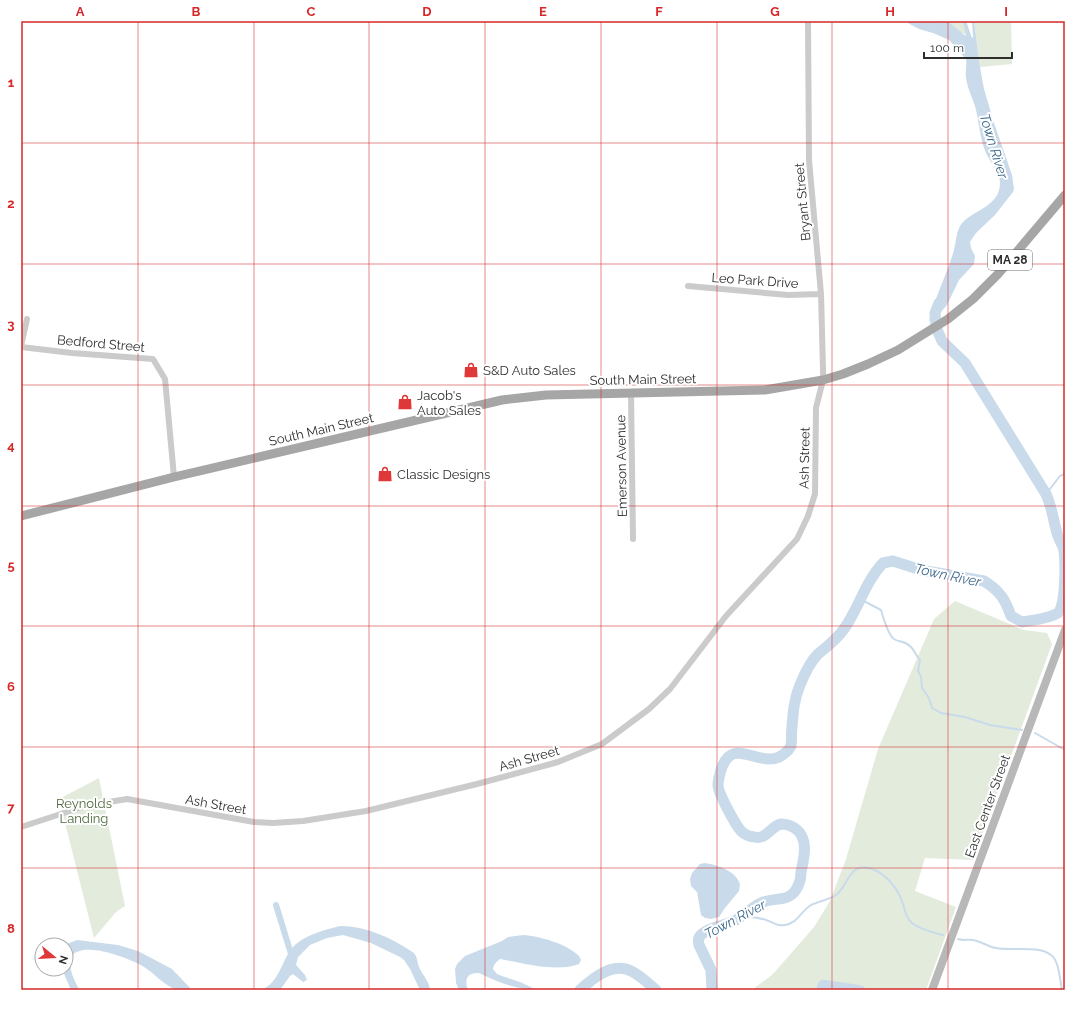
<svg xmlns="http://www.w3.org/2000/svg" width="1086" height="1011" font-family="Raleway,sans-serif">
<rect width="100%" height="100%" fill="#fff"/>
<!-- green -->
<path fill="#e3ebdd" d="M930 21H963L967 35 941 23Z
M974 21H1011L1012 64 980 67Z
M955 601 1024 630 1047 633 1052 644 973 860 925 858 915 891 956 907 926 990H752L773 974 814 927 830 901 846 859 878 749 934 619Z
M99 778 125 906 116 912 94 938 59 799Z"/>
<!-- water -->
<path fill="#c9dbea" d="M904 21H930L941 23 942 22 939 21H947L966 36 963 21H966L972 38 973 37 972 21H974L980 67 984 89 994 123 1012 175 1014 189 1013 192 995 215 976 233 970 242 971 248 975 256 974 264 959 280 947 305 940 313 929 321C935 297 947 274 954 250 956 242 956 234 960 226 970 210 1000 208 1000 183 1000 171 991 164 986 153 980 140 979 121 975 106 972 97 967 87 966 77 965 71 967 65 966 59L949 40 933 33 919 29Z
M705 863C718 865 736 871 740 884L739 891 725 908 719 917 711 919 705 918 701 915 697 892 691 886 690 879 692 873 700 864Z
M340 926C366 926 392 938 414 953 418 958 417 963 420 969 424 977 429 981 430 990H420L410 969 404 960 400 957 371 943 343 935 327 938 310 945 298 957 296 965 305 975 307 980 303 982 293 974 290 976 280 990H260C281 984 281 957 296 944 308 934 325 930 340 926Z
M523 935C540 936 567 944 579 956L581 960 579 964C562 971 534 966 516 962 510 961 506 960 500 959 496 962 494 964 493 969L497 974 502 976 520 982 537 990C517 990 497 982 479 973 467 972 464 980 468 990H459L456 983 455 969 457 964 465 956 502 941 508 937Z
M77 940 118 945 138 951 172 969 192 990C186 990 179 991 174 989 162 983 155 974 144 967 131 959 84 940 72 956 66 964 75 983 80 990H71L62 969H66V945H64Z
M821 980H826L859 985 863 986 866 990H816L818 983Z"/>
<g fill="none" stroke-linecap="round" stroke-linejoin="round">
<!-- stream -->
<path stroke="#c9dbea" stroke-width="2" d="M1046 494 1060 476 1065 474
M860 599 881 610C883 617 888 635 894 639 900 643 904 640 911 647 915 651 916 656 920 660L918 671 921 677 922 688 929 698 932 708 941 713 965 717 990 725 1022 730
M1035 733 1065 750
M742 916C749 917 758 917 766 920 773 922 777 927 785 925 798 923 801 911 811 905 819 901 829 900 836 895 848 886 849 863 869 868 885 872 898 888 903 904 905 911 906 918 912 923 921 930 932 932 943 935
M958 939C963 941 968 939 973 940 981 941 988 947 996 948 1011 951 1039 945 1051 955 1059 960 1060 981 1062 990"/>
<!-- canal -->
<path stroke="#c9dbea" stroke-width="6" d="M276 905 292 957"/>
<!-- river -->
<path stroke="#c9dbea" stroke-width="11" d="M580 990C594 977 614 961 633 972 642 977 649 984 656 990
M712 990 711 970 699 945C698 941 698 937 702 934 710 926 726 926 736 920 745 915 752 907 761 903 775 896 790 904 798 886 800 882 801 876 801 872 804 858 809 839 796 829 792 826 786 824 781 824 771 826 766 840 755 837 750 837 744 834 741 831 735 824 718 793 718 785 718 779 720 773 722 767 735 734 763 773 785 753 788 751 790 748 791 746 792 740 791 733 792 727 793 713 794 699 800 685 804 675 810 662 818 654 828 646 837 639 844 629 859 608 865 582 883 563L893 561 921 570 984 581C1000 591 1005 599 1011 616L1022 622C1032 620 1049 619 1058 613 1066 606 1066 557 1063 547 1061 542 1058 538 1057 533 1053 519 1052 507 1046 494L965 363 942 341 936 327 935 313 939 303"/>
<!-- minor -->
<path stroke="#cbcbcb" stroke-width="6" d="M688 286 788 295 821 294
M21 346 27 319
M21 347 72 353 153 359 165 379 174 477
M631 393 633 539
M21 827 85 806 127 799 254 822 273 823 303 821 366 811 477 784 558 762 602 744 649 709 670 689 726 616 797 539 808 516 815 494 816 408 823 380V369L821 294 809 160 808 21"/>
<!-- secondary -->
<path stroke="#b8b8b8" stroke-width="8" d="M932 990 1065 630"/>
<!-- primary -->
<path stroke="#a6a6a6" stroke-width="9" d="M21 516 174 477 502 400 546 395 765 390 823 380 843 374 868 364 898 350 948 319 973 299 998 274 1065 195"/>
</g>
<!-- grid -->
<path fill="none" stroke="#d62828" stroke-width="1" stroke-opacity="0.55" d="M138 21V990M254 21V990M369 21V990M485 21V990M601 21V990M717 21V990M832 21V990M948 21V990M21 143H1065M21 264H1065M21 385H1065M21 506H1065M21 626H1065M21 747H1065M21 868H1065"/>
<!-- icons -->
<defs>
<g id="shop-bare" transform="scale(1.2)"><path d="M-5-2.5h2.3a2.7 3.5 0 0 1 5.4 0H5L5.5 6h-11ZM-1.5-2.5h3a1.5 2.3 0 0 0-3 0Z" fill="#de3839" stroke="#fff" stroke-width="2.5" paint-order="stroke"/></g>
</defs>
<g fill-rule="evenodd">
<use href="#shop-bare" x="471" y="370"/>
<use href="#shop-bare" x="405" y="402"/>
<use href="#shop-bare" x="385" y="474"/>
</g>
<g text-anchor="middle" stroke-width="4" stroke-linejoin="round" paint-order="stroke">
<!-- shield labels -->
<rect fill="#fff" stroke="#6d6d6d" stroke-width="1" x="988" y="250" width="44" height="20" rx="3"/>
<g font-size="12" font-weight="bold" fill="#2e2e2e">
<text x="1010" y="264">MA 28</text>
</g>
<!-- street labels -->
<g font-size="13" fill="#2e2e2e" stroke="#fff">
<text transform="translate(802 202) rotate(-95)" y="5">Bryant Street</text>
<text transform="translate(755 280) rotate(4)" y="5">Leo Park Drive</text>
<text transform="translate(101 343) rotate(5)" y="5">Bedford Street</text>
<text transform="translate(643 379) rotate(-1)" y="5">South Main Street</text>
<text transform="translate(321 429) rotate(-13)" y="5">South Main Street</text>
<text transform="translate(804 458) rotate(-89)" y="5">Ash Street</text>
<text transform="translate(621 466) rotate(-91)" y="5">Emerson Avenue</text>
<text transform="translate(529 758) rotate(-16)" y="5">Ash Street</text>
<text transform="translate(216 804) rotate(10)" y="5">Ash Street</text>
<text transform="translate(987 806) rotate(-70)" y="5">East Center Street</text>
</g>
<!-- poi labels -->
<g font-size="13" fill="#2e2e2e" stroke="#fff" text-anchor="start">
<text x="483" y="375">S&amp;D Auto Sales</text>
<text x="417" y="400">Jacob's<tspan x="417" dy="15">Auto Sales</tspan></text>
<text x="397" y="479">Classic Designs</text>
</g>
<!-- park labels -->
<g font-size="13" fill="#4f683d" stroke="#fff">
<text x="84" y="808">Reynolds<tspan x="84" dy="15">Landing</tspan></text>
</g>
<!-- water labels -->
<g font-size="14" font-style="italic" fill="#3f6a8d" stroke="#fff">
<text transform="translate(994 146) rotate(73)" y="5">Town River</text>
<text transform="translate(948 575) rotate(12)" y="5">Town River</text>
<text transform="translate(735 919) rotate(-28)" y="5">Town River</text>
</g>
</g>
<!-- border -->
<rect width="1086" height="1011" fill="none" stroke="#ffffff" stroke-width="44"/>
<!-- north arrow -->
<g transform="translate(54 957) rotate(108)"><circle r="19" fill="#ffffff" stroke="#ababab"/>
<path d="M0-3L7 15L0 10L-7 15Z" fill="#de3839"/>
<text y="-6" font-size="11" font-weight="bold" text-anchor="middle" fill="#2e2e2e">N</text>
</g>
<!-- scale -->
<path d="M924 52v6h88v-6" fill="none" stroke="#2e2e2e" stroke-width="2"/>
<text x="930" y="52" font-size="12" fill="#2e2e2e" stroke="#ffffff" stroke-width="3" paint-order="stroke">100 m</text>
<rect x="22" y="22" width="1042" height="967" fill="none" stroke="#d62828" stroke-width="1.5"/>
<g font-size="13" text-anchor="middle" font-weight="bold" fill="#d62828">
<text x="80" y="16">A</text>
<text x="196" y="16">B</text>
<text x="311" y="16">C</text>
<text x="427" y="16">D</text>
<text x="543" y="16">E</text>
<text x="659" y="16">F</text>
<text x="775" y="16">G</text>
<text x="890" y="16">H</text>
<text x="1006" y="16">I</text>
<text x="11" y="87">1</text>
<text x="11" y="208">2</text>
<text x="11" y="329">3</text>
<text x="11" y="450">4</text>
<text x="11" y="570">5</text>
<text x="11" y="691">6</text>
<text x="11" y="812">7</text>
<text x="11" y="933">8</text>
</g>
</svg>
